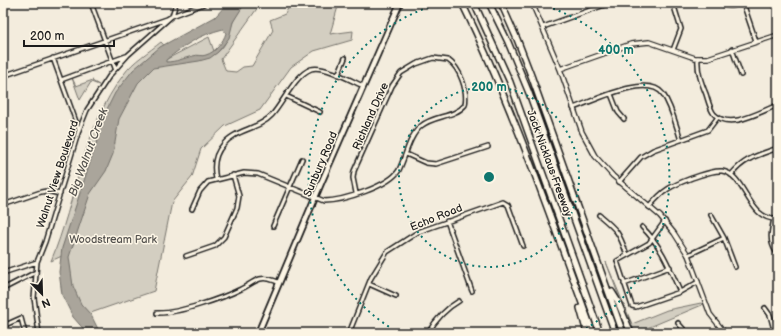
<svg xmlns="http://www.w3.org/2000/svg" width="781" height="336" font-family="'Balsamiq Sans',sans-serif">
<rect width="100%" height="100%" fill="#f3ecdd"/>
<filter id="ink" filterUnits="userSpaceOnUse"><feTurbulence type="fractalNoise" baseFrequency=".025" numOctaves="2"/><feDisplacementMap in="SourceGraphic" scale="8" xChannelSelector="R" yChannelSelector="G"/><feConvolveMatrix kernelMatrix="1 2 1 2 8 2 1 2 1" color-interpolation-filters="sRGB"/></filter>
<g filter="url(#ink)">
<!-- green -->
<path fill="#d3cec1" stroke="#78756e" d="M245 3H261L221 59 226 71 236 72 243 67 252 66 273 30 270 20 285 14 291 3H339L330 34 353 31 352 40 314 51 291 67 260 110 225 126 201 149 192 177 172 202 154 291 82 316 69 296 64 255 51 261C77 199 82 129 124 74 133 61 149 52 161 42L171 53 167 59 209 37 215 54C228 46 228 34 233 22 236 15 241 9 245 3Z
M72 78 76 86 93 80 92 81 99 85 91 82 80 100Z
M606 262 632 324 667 310 701 303 702 305 645 329 641 333H633Z"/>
<!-- water -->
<path fill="#aaa59b" stroke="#716e68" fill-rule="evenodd" d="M228 3H245L233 22 229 38 218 52 210 58 199 61 153 68 138 83 119 119 113 154 106 171 90 194 69 257 73 286 81 304 91 315 100 333H87L73 317 62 295 59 272 62 248 97 141 102 119 115 93 133 70 160 47 215 17ZM223 29 226 33C223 42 216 52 206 55 202 57 198 54 193 56 184 58 176 62 166 62V60C185 45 199 35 223 29Z"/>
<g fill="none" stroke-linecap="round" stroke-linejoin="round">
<!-- minor casing -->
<g stroke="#1c1c1c" stroke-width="6">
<path id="minor" d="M91 3 115 68
M719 3C728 8 734 6 744 3
M743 3 756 41
M543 27 610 3
M732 49 741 75
M673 50 681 29 673 3
M53 58 79 130
M698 58C697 71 701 82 706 94 708 100 710 109 714 114 730 131 761 111 778 105
M338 75 345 58
M3 76 167 19 172 16 176 3
M61 80 126 56
M611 94 618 112 624 119
M286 96 320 112
M573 108C594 101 647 73 663 94 672 107 676 126 681 140
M406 154 426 163 436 164 488 147
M731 175C744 158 759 155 778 148
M216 179C213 166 214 155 223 145 235 129 258 130 272 115 283 103 295 75 311 69 324 65 352 81 363 86
M619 182 641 157 653 150 708 130 718 117
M3 205 41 192 47 191 60 194
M649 207C664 189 671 186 692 178 702 175 712 170 722 171 746 174 747 221 778 219
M192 209 200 191 208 182 244 173 258 174 324 201C342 201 390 186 399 170 406 156 409 136 421 126 434 115 454 118 465 105 468 90 460 68 448 60L433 58 416 64 401 73 392 86 354 171 353 178 356 193
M599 215C617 230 619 232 627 255
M711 215 724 238 735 267
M774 219C771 232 769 241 776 252
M447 221 472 291
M665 221 649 243 617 261 632 306 636 307 680 292 698 282
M273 226 302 159
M642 227C661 245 670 268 680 292
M688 255 724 238
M186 256 215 246 224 237 237 208 239 196 233 175
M3 273 37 262
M369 284 396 296
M624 284 670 267
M3 289 36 272
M765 308 770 315 775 333
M157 313C177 314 223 298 241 289 248 286 253 281 260 279 267 277 272 280 278 282
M678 323 687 333
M3 326 21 318 25 333
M39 333 34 298 37 262 45 242 79 130 87 110 110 75 128 55 172 16 206 3
M349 333 371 278 387 252 418 232 503 202 508 205 523 246
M428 333C436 319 445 309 459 301"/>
</g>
<!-- tertiary casing -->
<g stroke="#1c1c1c" stroke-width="6">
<path id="tertiary" d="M532 3 560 69 582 132 595 156 613 176 660 216 674 233 688 255 710 314 725 333
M560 69 631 44 649 42 695 58H708L778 35"/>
</g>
<!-- primary casing -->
<g stroke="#1c1c1c" stroke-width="8">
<path id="primary" d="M258 333 322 181 400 3"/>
</g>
<!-- motorway casing -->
<g stroke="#1c1c1c" stroke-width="8">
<path id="motorway" d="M462 3C514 109 552 222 593 333
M474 3 510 82 600 333
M489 3 508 42 529 93 615 333
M501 3 517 39 532 78 623 333
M612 292 617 300 631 333
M580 308 587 333"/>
</g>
<!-- minor -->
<use href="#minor" stroke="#fcf5e5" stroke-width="3"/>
<!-- tertiary -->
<use href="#tertiary" stroke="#fcf5e5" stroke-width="3.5"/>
<!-- primary -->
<use href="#primary" stroke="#fcf5e5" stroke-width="4.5"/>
<!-- motorway -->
<use href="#motorway" stroke="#fcf5e5" stroke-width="5"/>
</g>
</g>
<!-- distance rings -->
<g fill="none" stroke="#0f766e" stroke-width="2" stroke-dasharray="2 4">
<circle cx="489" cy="177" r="90"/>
<path d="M399 333A180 180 0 0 1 442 3M536 3A180 180 0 0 1 579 333"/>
</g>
<g text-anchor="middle" stroke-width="3" stroke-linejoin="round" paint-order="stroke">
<!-- street labels -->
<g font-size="11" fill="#1c1c1c" stroke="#fcf5e5">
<text transform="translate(370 116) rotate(-66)" y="4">Richland Drive</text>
<text transform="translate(550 163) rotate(70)" y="4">Jack Nicklaus Freeway</text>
<text transform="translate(320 164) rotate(-67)" y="4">Sunbury Road</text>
<text transform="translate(57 174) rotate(-72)" y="4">Walnut View Boulevard</text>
<text transform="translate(436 217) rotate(-22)" y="4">Echo Road</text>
</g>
<!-- park labels -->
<g font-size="11" fill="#53514e" stroke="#fcf5e5">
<text x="113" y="243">Woodstream Park</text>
</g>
<!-- water labels -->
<g font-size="12" font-style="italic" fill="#55534f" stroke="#fcf5e5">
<text transform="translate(88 152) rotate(-70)" y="4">Big Walnut Creek</text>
</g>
</g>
<circle cx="489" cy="177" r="6" fill="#0f766e" stroke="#fcf5e5" stroke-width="2"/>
<g font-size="12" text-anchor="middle" font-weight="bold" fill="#0f766e" stroke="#fcf5e5" stroke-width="3" stroke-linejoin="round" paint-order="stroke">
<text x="616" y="54">400 m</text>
<text x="489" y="91">200 m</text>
</g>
<!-- margin -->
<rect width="781" height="336" fill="none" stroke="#fcf5e5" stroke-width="16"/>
<rect x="8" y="8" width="765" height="320" fill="none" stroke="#1c1c1c" stroke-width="1.5" filter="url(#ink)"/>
<!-- north arrow -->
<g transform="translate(42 294) rotate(157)" stroke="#fcf5e5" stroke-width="3" paint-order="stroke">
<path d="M0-3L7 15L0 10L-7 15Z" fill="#1c1c1c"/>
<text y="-6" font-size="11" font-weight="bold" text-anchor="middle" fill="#1c1c1c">N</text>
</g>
<!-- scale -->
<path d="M24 40v6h90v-6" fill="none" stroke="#1c1c1c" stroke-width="2"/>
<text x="30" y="40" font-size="12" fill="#1c1c1c" stroke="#fcf5e5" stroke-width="3" paint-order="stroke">200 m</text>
</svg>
